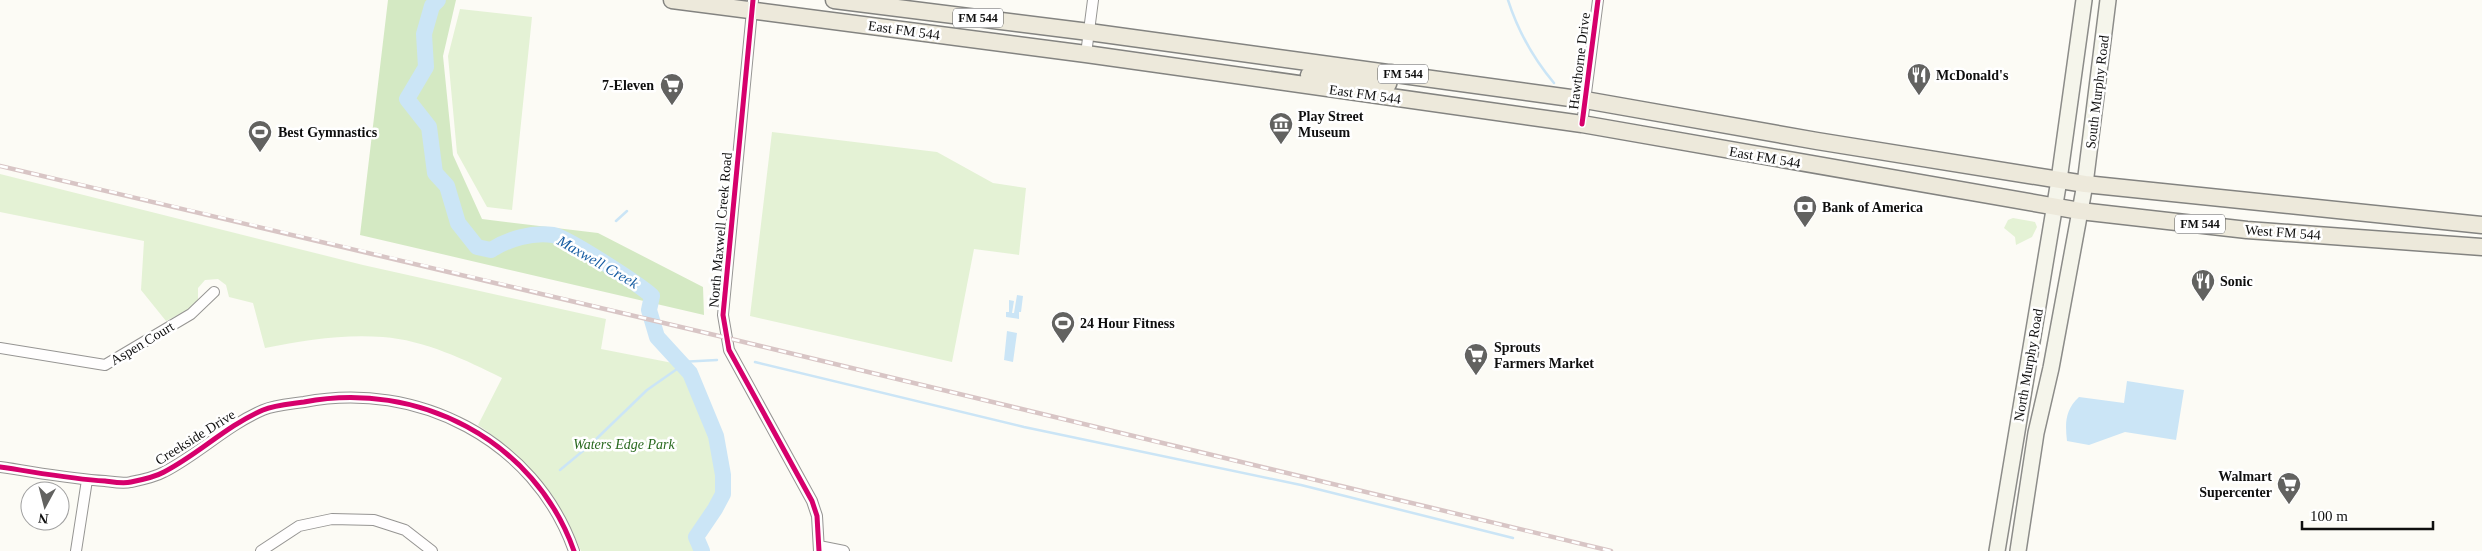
<svg xmlns="http://www.w3.org/2000/svg" width="2482" height="551" font-family="Georgia,serif">
<rect width="100%" height="100%" fill="#fcfbf5"/>
<!-- green -->
<path fill="#e4f2d5" d="M460 9 532 17 512 210 487 207 457 153 448 56Z
M772 132 937 152 993 183 1026 188 1019 255 974 249 952 362 750 316Z
M0 174 363 265 606 319 601 349 683 365 690 373 716 436 723 475V494L715 509 696 537 702 551H581C559 498 526 457 478 425L502 378C466 360 424 340 383 337 343 334 304 340 265 348L253 303 229 297 226 285 218 279 205 280 198 288V300L192 308 166 321 141 290 144 241 0 212Z
M2013 218 2035 222 2037 227 2032 237 2016 245 2015 237 2004 228 2008 220Z"/>
<!-- forest -->
<path fill="#d4e9c3" d="M388 0H456L443 56 453 155 482 219 598 233 703 287 704 315 360 235Z"/>
<!-- water -->
<path fill="#cbe5f6" d="M1017 295 1023 296 1021 312H1019V319L1006 317V312H1009V300L1014 301 1012 313H1014Z
M1007 331 1017 333 1013 362 1004 360Z
M2127 381 2184 390 2176 440 2125 432 2089 445 2067 441C2065 423 2065 410 2079 397L2124 403Z"/>
<g fill="none" stroke-linecap="round" stroke-linejoin="round">
<!-- stream -->
<path stroke="#cbe5f6" stroke-width="2.5" d="M1508 0C1518 31 1533 58 1554 83
M616 221 627 211
M755 362 1024 427 1301 485 1513 538
M560 470 590 445 647 390 677 369 680 362 717 360"/>
<!-- river -->
<path stroke="#cbe5f6" stroke-width="16" d="M438 0 432 6 424 34 426 67 407 99 429 127 435 173 447 186 458 223 477 247 491 250C508 239 532 232 553 235 567 237 640 285 652 296L649 310 657 337 690 373 716 436 723 475V494L715 509 696 537 702 551"/>
<!-- street casing -->
<g stroke="#969593" stroke-width="12">
<path id="street" d="M753 0 723 315 729 350 812 501 817 516 819 551
M1086 54 1093 0
M1582 124 1598 0
M0 348 105 365 191 314 214 292
M0 467C35 472 70 479 105 481 113 482 123 484 131 482 141 480 155 477 164 472 199 454 226 426 263 410 275 405 291 404 304 402 417 380 535 440 574 551
M819 546 844 551
M76 551 87 480
M261 551 299 526 332 519 374 520 405 530 432 551"/>
</g>
<!-- secondary casing -->
<g stroke="#8c8c89" stroke-width="18">
<path id="secondary" d="M1997 551 2059 180 2084 0
M2018 551 2036 433 2051 368 2085 184 2108 0"/>
</g>
<!-- primary casing -->
<g stroke="#838380" stroke-width="19">
<path id="primary" d="M672 0 1086 54 1582 124 2080 211 2247 230 2482 247
M834 0 1089 32 1585 100 1817 141 2085 184 2482 225
M1309 75 1388 84 1391 73"/>
</g>
<!-- street -->
<use href="#street" stroke="#fffefe" stroke-width="10"/>
<!-- secondary -->
<use href="#secondary" stroke="#f5f5eb" stroke-width="15"/>
<!-- primary -->
<use href="#primary" stroke="#ede9db" stroke-width="16"/>
<!-- rail casing -->
<g stroke="#d8c5c5" stroke-width="4.5">
<path id="rail" d="M0 166C538 290 1074 423 1611 551"/>
</g>
<!-- rail -->
<use href="#rail" stroke="#fff" stroke-width="2.5" stroke-dasharray="8" stroke-linecap="butt"/>
<!-- cycleway casing -->
<g stroke="#fff" stroke-width="8">
<path id="cycleway" d="M753 0 723 315 729 350 812 501 817 516 819 551
M1582 124 1598 0
M0 467C35 472 70 479 105 481 113 482 123 484 131 482 141 480 155 477 164 472 199 454 226 426 263 410 275 405 291 404 304 402 417 380 535 440 574 551"/>
</g>
<!-- cycleway -->
<use href="#cycleway" stroke="#d6006c" stroke-width="5"/>
</g>
<!-- icons -->
<defs>
<g id="restaurant-pin" transform="scale(1.25)"><path d="M0 17L-7.5 6A9.5 9.5 0 1 1 7.5 6Z" fill="#626260" stroke="#fff"/><path d="M-5-6h1v4h1v-4h1v4h1v-4h1v5L-1.5 .5V6h-2V.5L-5-1ZM5-6V6H3V1.5H1.5Q1.5-4 5-6Z" fill="#fff"/></g>
<g id="supermarket-pin" transform="scale(1.25)"><path d="M0 17L-7.5 6A9.5 9.5 0 1 1 7.5 6Z" fill="#626260" stroke="#fff"/><path d="M-6-5.5h2.5l.6 2H6L4.5 2H-2.5L-4.4-4H-6ZM-1.5 3.2a1.3 1.3 0 1 0 .1 0ZM3 3.2a1.3 1.3 0 1 0 .1 0Z" fill="#fff"/></g>
<g id="museum-pin" transform="scale(1.25)"><path d="M0 17L-7.5 6A9.5 9.5 0 1 1 7.5 6Z" fill="#626260" stroke="#fff"/><path d="M0-6L6-3V-2H-6V-3ZM-5-1h2V3h-2ZM-1-1h2V3h-2ZM3-1h2V3H3ZM-6 4H6V6H-6Z" fill="#fff"/></g>
<g id="stadium-pin" transform="scale(1.25)"><path d="M0 17L-7.5 6A9.5 9.5 0 1 1 7.5 6Z" fill="#626260" stroke="#fff"/><path d="M0-5a6.5 5 0 1 0 0 10a6.5 5 0 1 0 0-10ZM-3.5-1.8h7v3.6h-7Z" fill="#fff"/></g>
<g id="bank-pin" transform="scale(1.25)"><path d="M0 17L-7.5 6A9.5 9.5 0 1 1 7.5 6Z" fill="#626260" stroke="#fff"/><path d="M-6-4H6V4H-6ZM0-2.3a2.3 2.3 0 1 0 0 4.6a2.3 2.3 0 1 0 0-4.6Z" fill="#fff"/></g>
</defs>
<g fill-rule="evenodd">
<use href="#restaurant-pin" x="1919" y="75"/>
<use href="#supermarket-pin" x="672" y="85"/>
<use href="#museum-pin" x="1281" y="124"/>
<use href="#stadium-pin" x="260" y="132"/>
<use href="#bank-pin" x="1805" y="207"/>
<use href="#restaurant-pin" x="2203" y="281"/>
<use href="#stadium-pin" x="1063" y="323"/>
<use href="#supermarket-pin" x="1476" y="355"/>
<use href="#supermarket-pin" x="2289" y="484"/>
</g>
<g text-anchor="middle" stroke-width="5" stroke-linejoin="round" paint-order="stroke">
<!-- shield labels -->
<g fill="#fff" stroke="#575757" stroke-width="1">
<rect x="953" y="8.5" width="50" height="19" rx="4"/>
<rect x="1378" y="64.5" width="50" height="19" rx="4"/>
<rect x="2175" y="214.5" width="50" height="19" rx="4"/>
</g>
<g font-size="12" font-weight="bold" fill="#0f0f0f">
<text x="978" y="22">FM 544</text>
<text x="1403" y="78">FM 544</text>
<text x="2200" y="228">FM 544</text>
</g>
<!-- street labels -->
<g font-size="14" fill="#0f0f0f" stroke="#fff">
<text transform="translate(904 30) rotate(8)" y="5">East FM 544</text>
<text transform="translate(1579 61) rotate(-83)" y="5">Hawthorne Drive</text>
<text transform="translate(2097 92) rotate(-83)" y="5">South Murphy Road</text>
<text transform="translate(1365 94) rotate(8)" y="5">East FM 544</text>
<text transform="translate(1765 157) rotate(10)" y="5">East FM 544</text>
<text transform="translate(720 230) rotate(-85)" y="5">North Maxwell Creek Road</text>
<text transform="translate(2283 232) rotate(4)" y="5">West FM 544</text>
<text transform="translate(142 343) rotate(-31)" y="5">Aspen Court</text>
<text transform="translate(2028 365) rotate(-80)" y="5">North Murphy Road</text>
<text transform="translate(195 437) rotate(-32)" y="5">Creekside Drive</text>
</g>
<!-- poi labels -->
<g font-size="14" font-weight="bold" fill="#0f0f0f" stroke="#fff" text-anchor="start">
<text x="1936" y="80">McDonald's</text>
<text x="654" y="90" text-anchor="end">7-Eleven</text>
<text x="1298" y="121">Play Street<tspan x="1298" dy="16">Museum</tspan></text>
<text x="278" y="137">Best Gymnastics</text>
<text x="1822" y="212">Bank of America</text>
<text x="2220" y="286">Sonic</text>
<text x="1080" y="328">24 Hour Fitness</text>
<text x="1494" y="352">Sprouts<tspan x="1494" dy="16">Farmers Market</tspan></text>
<text x="2272" y="481" text-anchor="end">Walmart<tspan x="2272" dy="16">Supercenter</tspan></text>
</g>
<!-- park labels -->
<g font-size="14" font-style="italic" fill="#29691e" stroke="#fff">
<text x="624" y="449">Waters Edge Park</text>
</g>
<!-- water labels -->
<g font-size="15" font-style="italic" fill="#175da3" stroke="#fff">
<text transform="translate(598 262) rotate(30)" y="5">Maxwell Creek</text>
</g>
</g>
<!-- north arrow -->
<g transform="translate(45 506) rotate(187)"><circle r="24" fill="#ffffff" stroke="#9f9f9f"/>
<path d="M0-4L9 19L0 12L-9 19Z" fill="#626260"/>
<text y="-8" font-size="14" font-weight="bold" text-anchor="middle" fill="#0f0f0f">N</text>
</g>
<!-- scale -->
<path d="M2302 521v8h131v-8" fill="none" stroke="#0f0f0f" stroke-width="2.5"/>
<text x="2310" y="521" font-size="15" fill="#0f0f0f" stroke="#ffffff" stroke-width="4" paint-order="stroke">100 m</text>
</svg>
